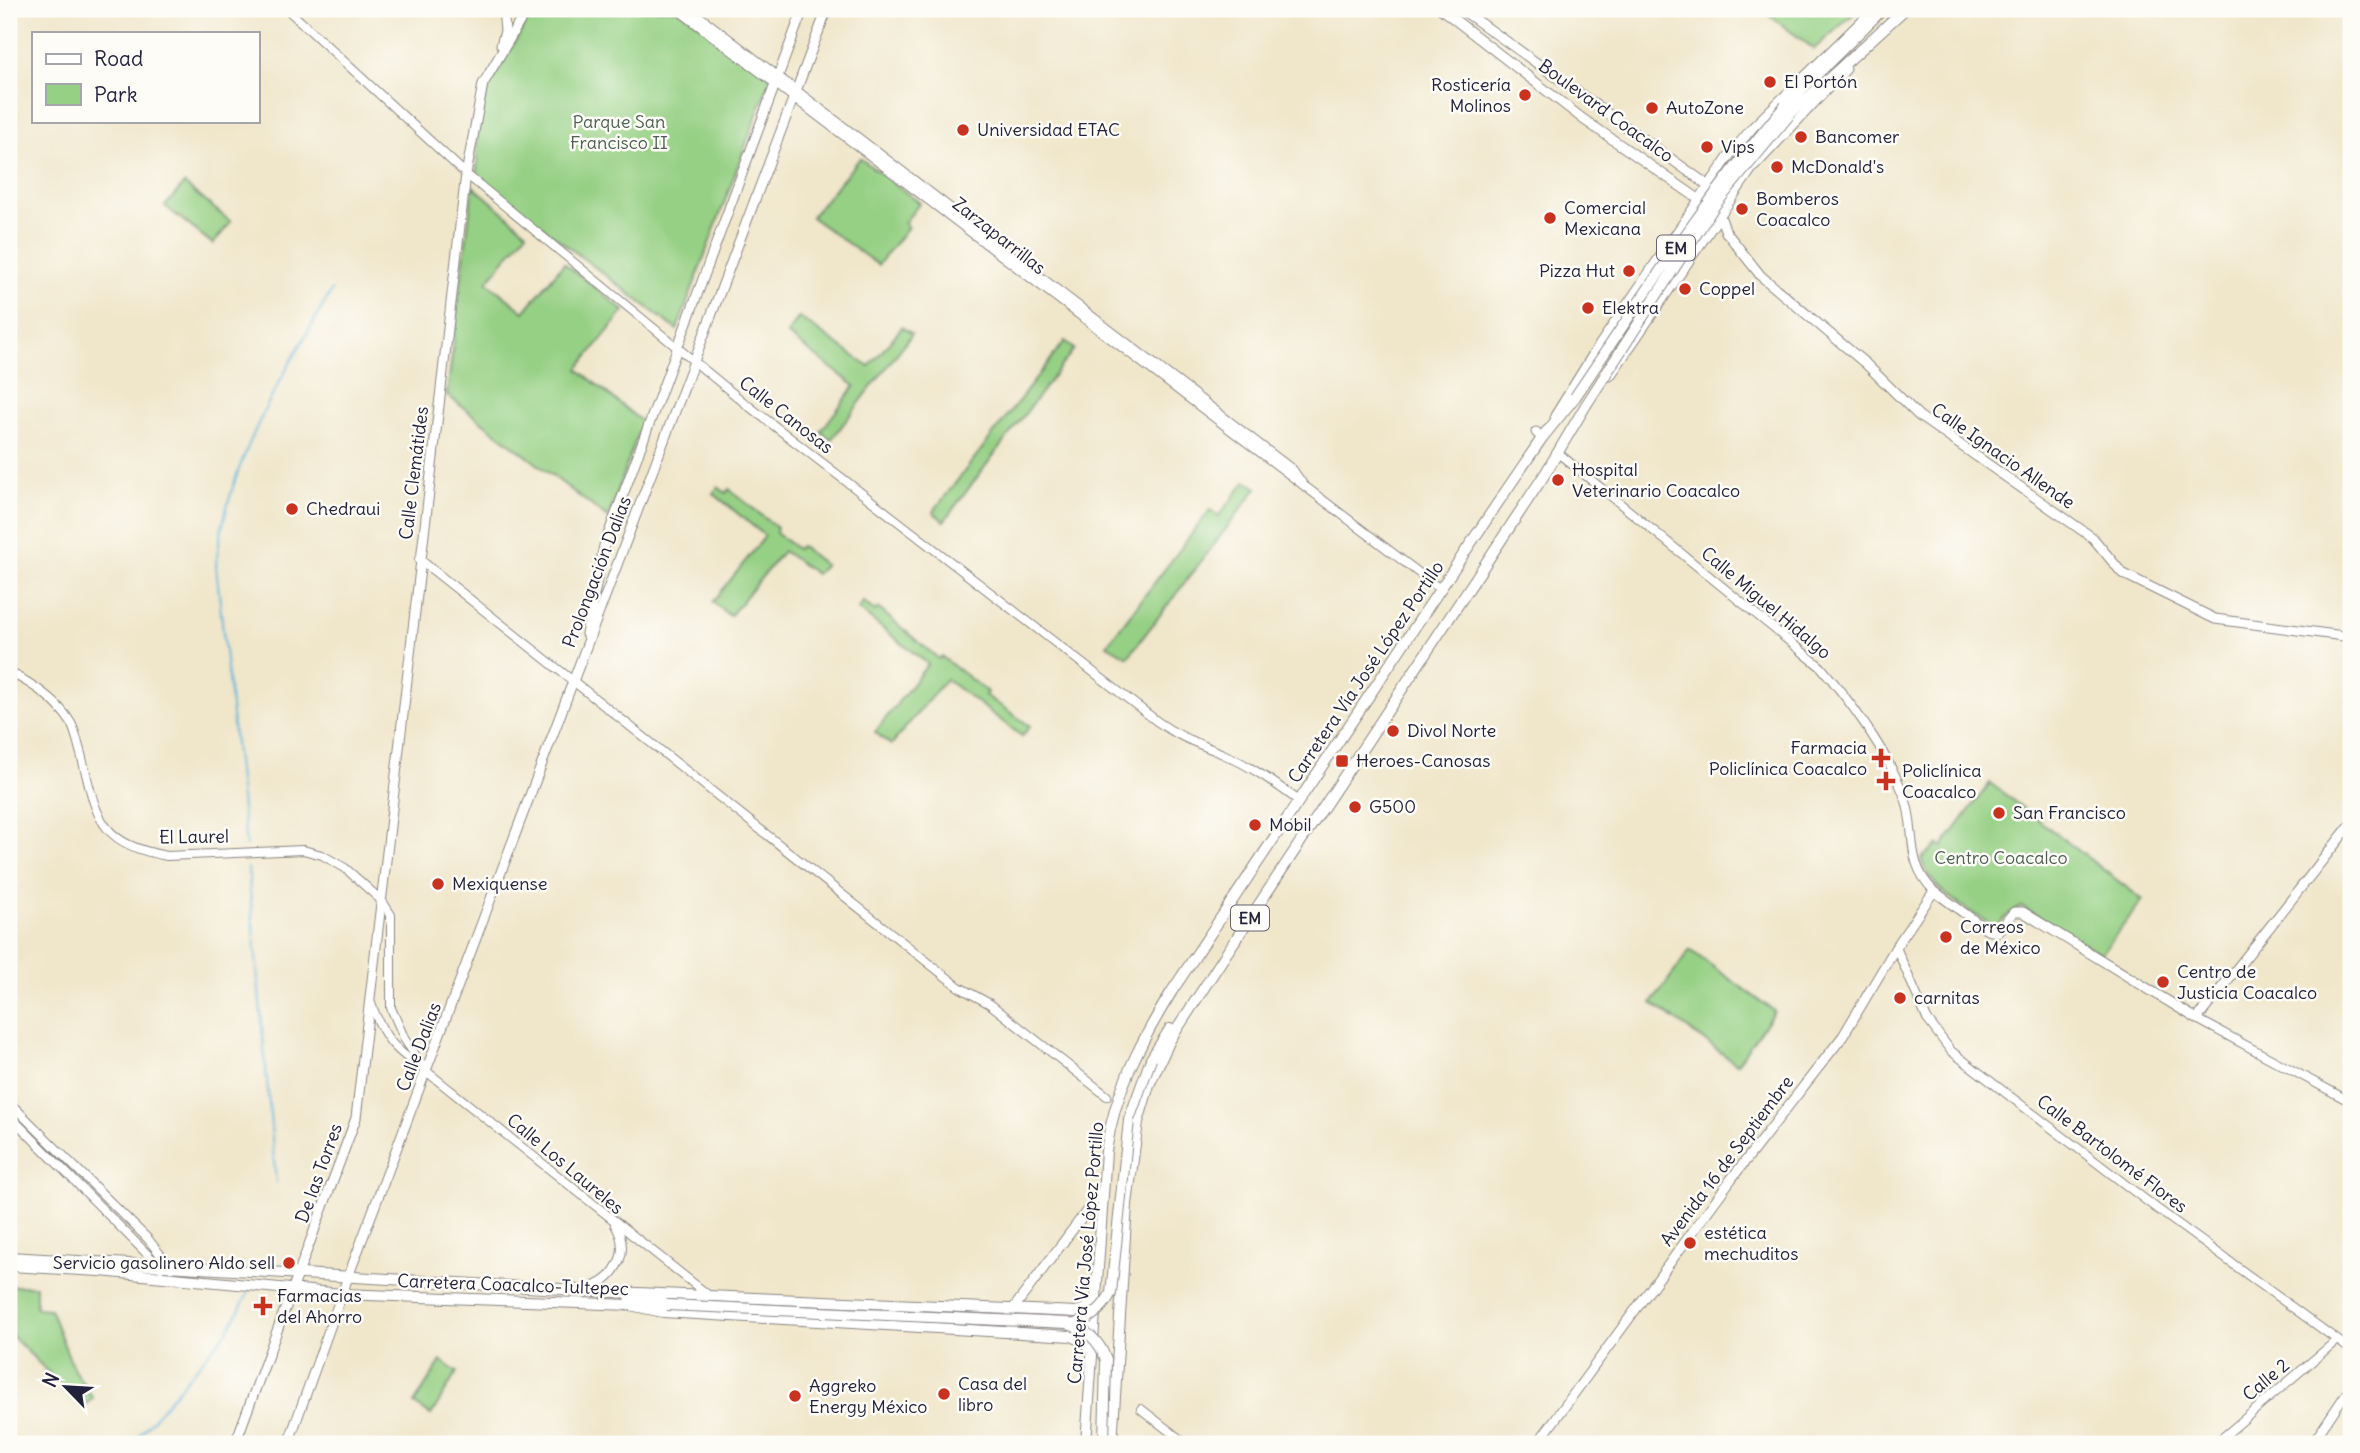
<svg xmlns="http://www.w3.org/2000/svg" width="2360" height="1453" font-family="Delius,sans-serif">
<rect width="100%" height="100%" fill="#fdfcf7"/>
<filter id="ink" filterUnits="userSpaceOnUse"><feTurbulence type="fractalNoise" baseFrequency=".0143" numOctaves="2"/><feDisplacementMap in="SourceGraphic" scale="14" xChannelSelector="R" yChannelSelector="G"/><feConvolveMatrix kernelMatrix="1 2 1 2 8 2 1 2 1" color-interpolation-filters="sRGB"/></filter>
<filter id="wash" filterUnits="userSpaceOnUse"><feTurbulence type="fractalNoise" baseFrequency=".00686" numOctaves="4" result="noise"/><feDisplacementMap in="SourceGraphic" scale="28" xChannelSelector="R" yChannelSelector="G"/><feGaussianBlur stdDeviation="1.57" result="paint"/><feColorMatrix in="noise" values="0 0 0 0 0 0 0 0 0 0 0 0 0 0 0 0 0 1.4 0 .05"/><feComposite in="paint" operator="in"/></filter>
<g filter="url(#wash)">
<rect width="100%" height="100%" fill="#f0e6ca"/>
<!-- green -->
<path fill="#96d084" stroke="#5c7960" stroke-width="2" d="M534 9H678L771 77 677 330 477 177V129L488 89Z
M1761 9H1859L1814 49Z
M860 158 920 203 904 223 908 227 878 265 811 217Z
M184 184 231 222 213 244 165 206Z
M473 186 527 232 487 282 524 312 564 263 624 311 578 369 642 422 608 518 447 395Z
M799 317 869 367 902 327 912 334 831 440 821 431 855 386 787 334Z
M1065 341 1074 349 944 521 933 512Z
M1246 481 1257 488 1128 657 1107 645 1210 510 1219 516Z
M718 487 726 493 729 489 777 528 776 533 797 549 801 546 825 565 816 574 783 551 730 616 713 602 765 536 713 493Z
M863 602 875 611 878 608 939 659 942 657 987 692 985 695 1030 726 1022 736 946 679 891 745 875 732 928 664 858 609Z
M1990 783 2143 900 2101 954 2022 907 2010 913 1996 928C1969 910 1930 892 1921 859L1938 844 1942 847Z
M1690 950 1774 1011 1737 1064 1652 1003Z
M9 1286H36V1308L50 1309 74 1370 93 1398 83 1407 9 1333Z
M441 1361 457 1372 431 1415 414 1404Z"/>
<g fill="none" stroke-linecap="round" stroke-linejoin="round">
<!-- stream -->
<path stroke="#5fb2da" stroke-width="2" d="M246 846 216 566C227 460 281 380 332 290
M248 868 276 1182
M132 1444 229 1329 249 1292"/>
</g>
</g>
<g filter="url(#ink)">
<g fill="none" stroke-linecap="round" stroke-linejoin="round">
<!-- tertiary casing -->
<g stroke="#898482" stroke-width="10">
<path id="tertiary" d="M287 9 466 174 746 404 1158 722C1179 737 1200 744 1223 754 1251 766 1275 783 1299 801
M677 9 1440 589
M690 9 1293 470 1302 483
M1558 453 1821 667C1853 705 1885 748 1904 795 1918 831 1903 860 1934 891
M419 559 959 987 990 1004 1107 1096
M9 672C33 684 57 700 71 723 76 733 78 744 81 754 97 815 96 843 167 856L303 850 322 855 345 868 382 901 391 915V1008L405 1040 426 1071
M1896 947 1927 1019 1951 1051 2156 1208 2351 1350
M370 1001C384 1039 393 1049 426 1071L708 1295
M2197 1019 2351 1102
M9 1102 148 1239 171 1268
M9 1115 161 1268
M585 1289C615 1281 632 1253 615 1225
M1141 1409 1186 1444
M2215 1444 2337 1340
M2312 1444 2351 1386"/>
</g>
<!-- secondary casing -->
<g stroke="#898482" stroke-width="11">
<path id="secondary" d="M1441 9 1583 119 1703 202
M1461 9 1709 186 1726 232 1761 276 1866 364 1919 416 2093 538 2122 573 2215 619 2351 637
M501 45 505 31 503 9
M1610 376 1751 170 1846 69
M1555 416 1594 353 1732 152 1753 127 1874 9
M1536 432 1542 438 1546 431
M586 634 604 546 803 9
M1014 1332 1008 1320 1013 1309 1103 1189
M235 1444 356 1118 466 174 483 84 527 9
M288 1444 348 1277 827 9
M1537 1444 1732 1178 1843 1036 1896 947 1934 891 1987 930 1997 932 2014 912H2023L2197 1019 2351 824"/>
</g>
<!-- primary casing -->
<g stroke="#898482" stroke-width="12">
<path id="primary" d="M1785 106 1883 9
M1791 113 1905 9
M1151 1059 1170 1029
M9 1257 614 1292 1076 1312 1085 1309 1096 1300
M9 1266 100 1271 342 1294 630 1305 663 1312 1071 1336 1083 1341 1092 1352
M630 1297 667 1305
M1086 1444 1106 1151C1115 1090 1140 1043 1172 991L1499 501 1542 438 1575 397
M1112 1444 1127 1204 1138 1122 1149 1085 1170 1040 1222 960 1545 474 1586 405"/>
</g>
<!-- tertiary -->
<use href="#tertiary" stroke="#fff" stroke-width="8"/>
<!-- secondary -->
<use href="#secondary" stroke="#fff" stroke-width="9"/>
<!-- primary -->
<use href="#primary" stroke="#fff" stroke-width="10"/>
<!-- primary-bridge casing -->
<g stroke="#898482" stroke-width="12" stroke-linecap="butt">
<path id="primary-bridge" d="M1575 397C1642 298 1707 197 1785 106
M1586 405 1715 205 1791 113
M667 1305 1067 1323C1087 1331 1099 1339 1106 1360L1104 1444
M1070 1325C1089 1321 1102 1310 1111 1293L1129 1120 1151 1059"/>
</g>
<!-- primary-bridge -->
<use href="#primary-bridge" stroke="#fff" stroke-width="10"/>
</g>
</g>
<!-- markers -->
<g fill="#c8321e" stroke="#fdfcf7" stroke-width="2.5">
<circle cx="1770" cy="82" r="7"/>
<circle cx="1525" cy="95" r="7"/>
<circle cx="1652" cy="108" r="7"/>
<circle cx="963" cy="130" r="7"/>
<circle cx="1801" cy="137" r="7"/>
<circle cx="1707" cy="147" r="7"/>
<circle cx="1777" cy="167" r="7"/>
<circle cx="1742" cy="209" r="7"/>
<circle cx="1550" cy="218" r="7"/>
<circle cx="1629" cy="271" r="7"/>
<circle cx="1685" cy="289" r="7"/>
<circle cx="1588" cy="308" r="7"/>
<circle cx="1558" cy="480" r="7"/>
<circle cx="292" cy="509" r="7"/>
<circle cx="1393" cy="731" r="7"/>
<path d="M1877.5 747.5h7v7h7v7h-7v7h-7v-7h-7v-7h7z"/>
<rect x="1335" y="754" width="14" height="14" rx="3.5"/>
<path d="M1882.5 770.5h7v7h7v7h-7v7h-7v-7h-7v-7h7z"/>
<circle cx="1355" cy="807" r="7"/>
<circle cx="1999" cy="813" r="7"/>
<circle cx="1255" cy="825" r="7"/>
<circle cx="438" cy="884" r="7"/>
<circle cx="1946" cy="937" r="7"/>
<circle cx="2163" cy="982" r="7"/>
<circle cx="1900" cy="998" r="7"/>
<circle cx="1690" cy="1243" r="7"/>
<circle cx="289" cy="1263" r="7"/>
<path d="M259.5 1295.5h7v7h7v7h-7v7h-7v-7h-7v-7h7z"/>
<circle cx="944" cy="1394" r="7"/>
<circle cx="795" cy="1396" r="7"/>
</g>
<g text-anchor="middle" stroke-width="5" stroke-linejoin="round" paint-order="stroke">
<!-- shield labels -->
<g fill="#fdfcf7" stroke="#646373" stroke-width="2">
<rect x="1657" y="235.5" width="38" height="25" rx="5"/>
<rect x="1231" y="905.5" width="38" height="25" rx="5"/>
</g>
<g font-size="16" font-weight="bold" fill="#22223b">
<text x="1676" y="254">EM</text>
<text x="1250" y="924">EM</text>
</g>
<!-- poi labels -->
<g font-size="18" fill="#22223b" stroke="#fdfcf7" text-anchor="start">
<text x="1784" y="88">El Portón</text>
<text x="1511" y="91" text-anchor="end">Rosticería<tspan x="1511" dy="21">Molinos</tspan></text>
<text x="1666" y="114">AutoZone</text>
<text x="977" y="136">Universidad ETAC</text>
<text x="1815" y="143">Bancomer</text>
<text x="1721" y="153">Vips</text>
<text x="1791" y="173">McDonald's</text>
<text x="1756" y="205">Bomberos<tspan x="1756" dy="21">Coacalco</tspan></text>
<text x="1564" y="214">Comercial<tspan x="1564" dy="21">Mexicana</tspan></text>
<text x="1615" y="277" text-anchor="end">Pizza Hut</text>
<text x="1699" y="295">Coppel</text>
<text x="1602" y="314">Elektra</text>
<text x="1572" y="476">Hospital<tspan x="1572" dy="21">Veterinario Coacalco</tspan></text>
<text x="306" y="515">Chedraui</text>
<text x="1407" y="737">Divol Norte</text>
<text x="1867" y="754" text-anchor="end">Farmacia<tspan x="1867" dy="21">Policlínica Coacalco</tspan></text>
<text x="1356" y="767">Heroes-Canosas</text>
<text x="1902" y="777">Policlínica<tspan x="1902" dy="21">Coacalco</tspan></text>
<text x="1369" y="813">G500</text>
<text x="2013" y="819">San Francisco</text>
<text x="1269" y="831">Mobil</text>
<text x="452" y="890">Mexiquense</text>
<text x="1960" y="933">Correos<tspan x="1960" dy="21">de México</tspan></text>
<text x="2177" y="978">Centro de<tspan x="2177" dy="21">Justicia Coacalco</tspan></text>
<text x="1914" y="1004">carnitas</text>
<text x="1704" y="1239">estética<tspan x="1704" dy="21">mechuditos</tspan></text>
<text x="275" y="1269" text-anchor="end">Servicio gasolinero Aldo sell</text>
<text x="277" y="1302">Farmacias<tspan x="277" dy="21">del Ahorro</tspan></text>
<text x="958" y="1390">Casa del<tspan x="958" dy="21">libro</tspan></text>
<text x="809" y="1392">Aggreko<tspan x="809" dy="21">Energy México</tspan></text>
</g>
<!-- street labels -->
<g font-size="18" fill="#22223b" stroke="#fdfcf7">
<text transform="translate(1606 111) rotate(36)" y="6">Boulevard Coacalco</text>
<text transform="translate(999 236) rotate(38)" y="6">Zarzaparrillas</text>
<text transform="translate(786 415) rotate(38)" y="6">Calle Canosas</text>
<text transform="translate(2003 456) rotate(35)" y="6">Calle Ignacio Allende</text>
<text transform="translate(414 473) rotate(-83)" y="6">Calle Clemátides</text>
<text transform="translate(597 572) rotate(-69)" y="6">Prolongación Dalias</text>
<text transform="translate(1766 603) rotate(40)" y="6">Calle Miguel Hidalgo</text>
<text transform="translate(1366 672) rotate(-56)" y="6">Carretera Vía José López Portillo</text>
<text transform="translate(194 837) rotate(-1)" y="6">El Laurel</text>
<text transform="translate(419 1047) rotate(-69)" y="6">Calle Dalias</text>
<text transform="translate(2112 1154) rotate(37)" y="6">Calle Bartolomé Flores</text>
<text transform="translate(1727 1161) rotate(-53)" y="6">Avenida 16 de Septiembre</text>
<text transform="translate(565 1164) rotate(40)" y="6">Calle Los Laureles</text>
<text transform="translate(319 1173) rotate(-70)" y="6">De las Torres</text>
<text transform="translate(1086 1253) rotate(-85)" y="6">Carretera Vía José López Portillo</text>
<text transform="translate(513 1285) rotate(2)" y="6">Carretera Coacalco-Tultepec</text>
<text transform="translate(2266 1380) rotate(-40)" y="6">Calle 2</text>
</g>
<!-- park labels -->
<g font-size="18" fill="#4b5f55" stroke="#fdfcf7">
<text x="619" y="128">Parque San<tspan x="619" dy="21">Francisco II</tspan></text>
<text x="2001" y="864">Centro Coacalco</text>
</g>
</g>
<!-- margin -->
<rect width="2360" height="1453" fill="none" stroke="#fdfcf7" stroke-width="35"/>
<!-- legend -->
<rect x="32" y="32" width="228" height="91" fill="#fdfcf7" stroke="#a5a5ac" stroke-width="2"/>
<rect x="46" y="54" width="35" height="10" fill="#ffffff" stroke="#a5a5ac" stroke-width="2"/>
<text x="94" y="66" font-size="21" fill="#22223b">Road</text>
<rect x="46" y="84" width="35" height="21" fill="#96d084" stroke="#a5a5ac" stroke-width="2"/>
<text x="94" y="102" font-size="21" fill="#22223b">Park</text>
<!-- north arrow -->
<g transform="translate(66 1387) rotate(295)" stroke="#fdfcf7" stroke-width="5" paint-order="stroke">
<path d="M0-5L12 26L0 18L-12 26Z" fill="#22223b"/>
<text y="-10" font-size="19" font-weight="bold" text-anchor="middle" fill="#22223b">N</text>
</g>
</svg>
